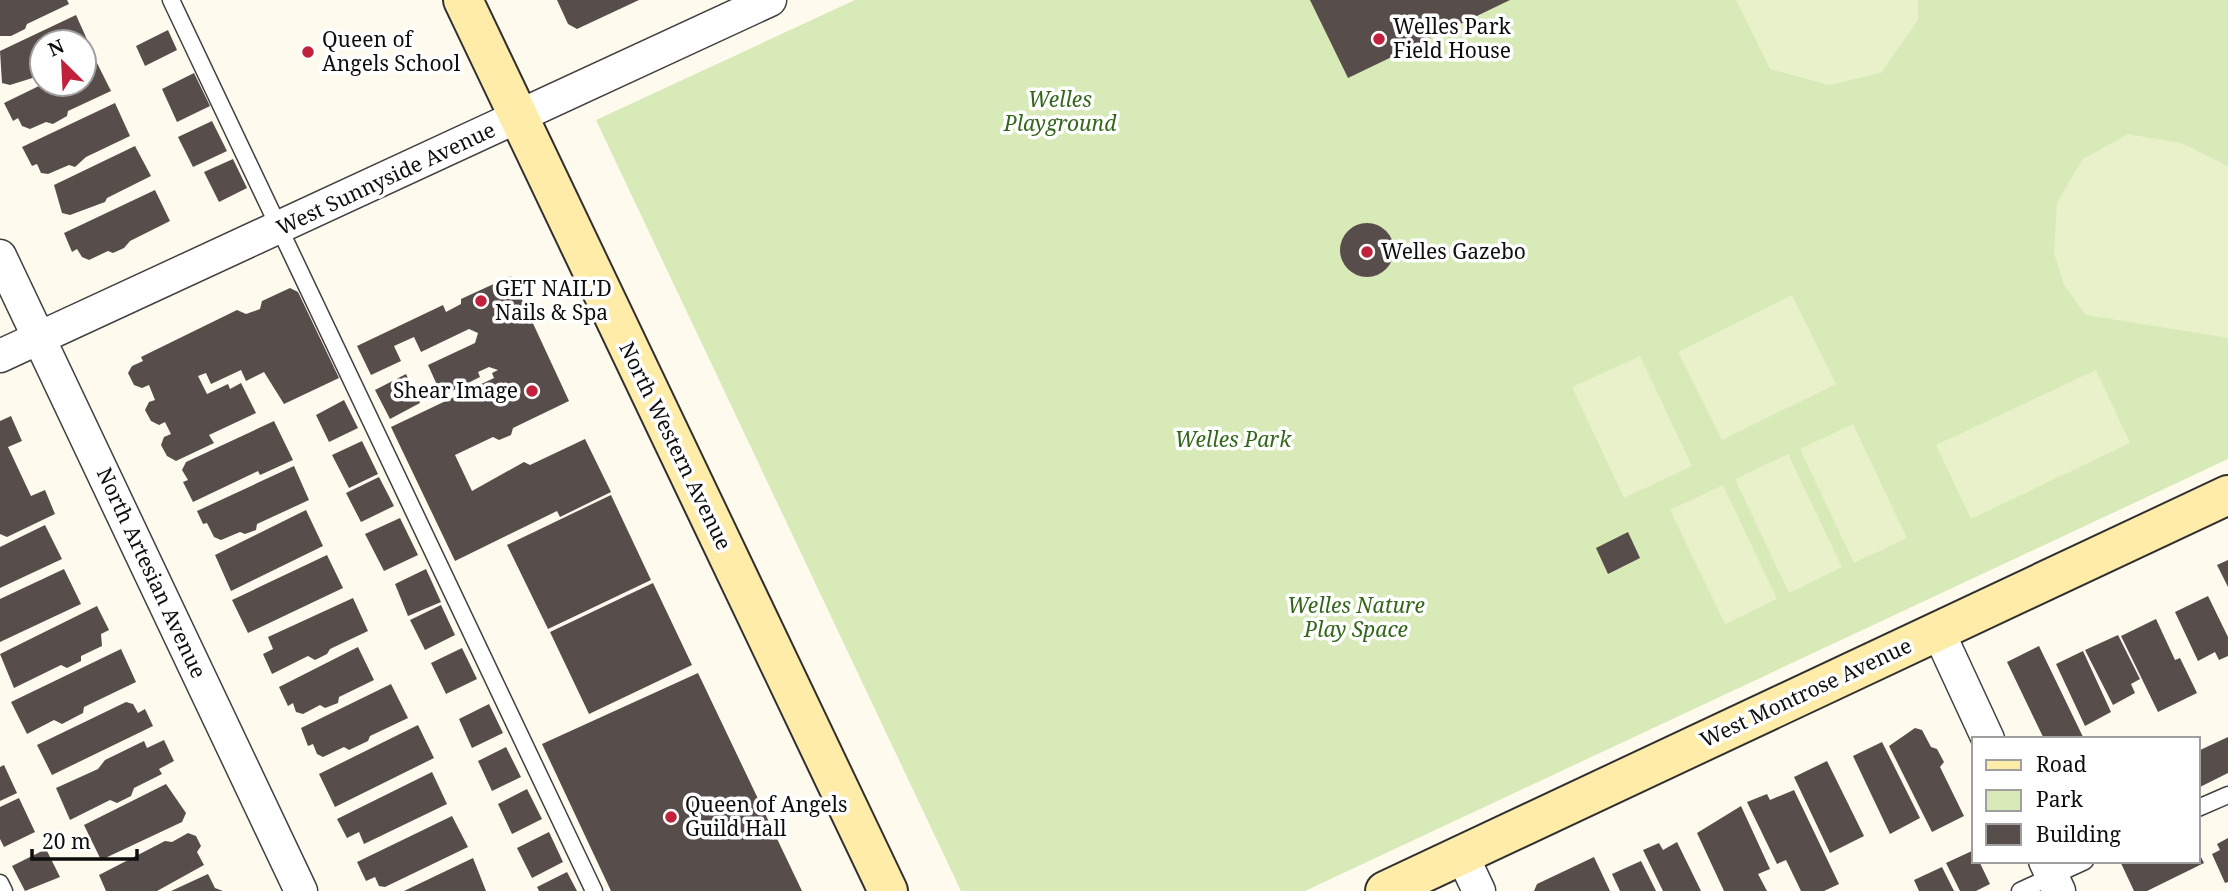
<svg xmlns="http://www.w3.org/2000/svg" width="2228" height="891" font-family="'Noto Serif',serif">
<rect width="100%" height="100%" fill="#fffaee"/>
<!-- green -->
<path fill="#d7eab7" d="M855 0H2228V459L1305 891H961L596 120Z"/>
<!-- pitch -->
<path fill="#e8f1c9" d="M1736 0H1918V20L1881 73 1829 85 1770 69Z
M2128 134 2181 143 2228 166V338L2086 315 2064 285 2054 253 2057 202 2083 159Z
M1792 295 1836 384 1722 440 1678 352Z
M1640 356 1692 466 1624 498 1572 387Z
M2096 370 2130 443 1971 519 1936 445Z
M1853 424 1907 538 1854 563 1800 449Z
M1788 454 1842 567 1789 593 1735 479Z
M1723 485 1777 599 1725 624 1670 510Z"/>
<!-- building -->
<path fill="#574d4a" d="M0 0H67L69 4 27 24 25 29 11 36H0Z
M557 0H639L577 29 568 24Z
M1310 0H1510L1348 78Z
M76 15 90 46 84 49V42H42V75L10 85 2 83 0 51Z
M168 30 177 50 145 66 136 46Z
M95 59 111 91 68 111 67 116 53 124 46 122 30 129 22 126 18 118 13 121 4 103 43 84H84V64Z
M194 73 210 106 177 122 162 89Z
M115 103 130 136 86 157 75 167 69 165 48 174 41 173 37 164 32 166 22 147Z
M212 121 227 151 193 167 178 137Z
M135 146 151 176 107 198 105 202 70 215 62 213 54 185Z
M233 159 247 188 219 202 204 172Z
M155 190 170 221 130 241 124 248 113 253 108 251 89 260 82 257 77 249 72 252 64 233Z
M1340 250a27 27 0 1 1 54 0a27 27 0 1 1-54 0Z
M511 276 569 401 513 428 511 435 499 440 493 437 455 455 472 491 524 462 530 465 585 439 611 492 560 517 557 511 455 561 391 427 494 378 492 373 498 370 489 367 478 372 480 377 442 396 428 365 475 343 478 333 469 329 421 352 414 337 394 346 401 361 371 375 357 346 443 305 446 312 461 304V299Z
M290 288 298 292 339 378 284 404 264 372 246 381 241 370 211 384 206 373 198 376 207 394 228 384 230 389 241 383 256 413 209 435 214 443 176 461 167 456 161 445 164 437 171 434 165 422 159 425 151 421 145 410 149 402 155 400 149 385 142 388 134 385 128 373 132 366 143 361 141 357 237 310 246 314 260 309 262 301Z
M406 374 420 403 390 419 375 390Z
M344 400 358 428 329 442 316 415Z
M11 416 22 441 8 447 31 496 45 490 55 514 7 537 0 534V421Z
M274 421 293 460 260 475 258 471 193 502 183 482 188 480 182 470 186 462Z
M362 441 378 474 349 488 332 455Z
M294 466 309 500 257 524 256 530 245 534 240 532 221 540 214 537 207 523 203 524 197 511Z
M379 477 394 506 361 522 346 493Z
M611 495 651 580 548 629 507 545Z
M306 510 323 546 231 591 215 555Z
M400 518 418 555 384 571 365 534Z
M45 525 62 559 0 588V547Z
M1628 532 1640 558 1608 574 1596 548Z
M327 555 343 588 248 633 232 600Z
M2228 560V587L2217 565Z
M64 569 81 604 0 642V599Z
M426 569 441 602 408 616 395 584Z
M653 583 692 665 589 714 550 632Z
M2208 596 2228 637V656L2219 660 2215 652 2198 661 2175 612Z
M353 598 368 631 330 649 327 654 315 660 308 656 272 674 263 654 273 649 268 637Z
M441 605 455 635 425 650 410 620Z
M97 606 109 630 101 634 102 646 81 656V661L67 668 61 665 14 688 0 654Z
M2156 619 2175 660 2180 658 2197 693 2158 712 2121 636Z
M2118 635 2140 679 2131 684 2135 693 2113 705 2085 650Z
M2039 646 2084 739H2044L2007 662Z
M358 647 374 680 339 697 338 703 325 708 320 705 303 714 296 712 293 703 288 706 279 687Z
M462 648 477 679 446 694 431 663Z
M121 649 136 682 84 707 83 713 62 724 54 720 27 734 11 702Z
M2083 651 2111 712 2085 726 2056 664Z
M698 673 802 891H611L542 744Z
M391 684 408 718 370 736 368 741 349 750 344 747 323 757 317 754 313 744 308 746 301 728Z
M126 702 133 704 138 713 145 709 153 726 52 775 37 745Z
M489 704 503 733 472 748 459 719Z
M418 725 434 758 335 807 319 774Z
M1915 728 1922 730 1931 747 1937 749 1944 762 1940 767 1964 816 1932 832 1889 746Z
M2228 737V773L2198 788V751Z
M164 740 174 761 159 769 162 774 134 788 131 796 117 803 110 800 70 820 56 788 98 769 105 760 144 741 147 748Z
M1882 742 1920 818 1890 834 1853 756Z
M506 747 521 777 492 791 478 761Z
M1827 761 1864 836 1830 853 1794 777Z
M4 765 17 793 0 801V767Z
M432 772 447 804 364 844 359 832 347 838 337 819Z
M166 784 186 813 182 822 101 860 84 825Z
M527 789 542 819 512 834 498 804Z
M1794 790 1839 884 1824 891H1801L1786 860 1777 864 1747 802 1767 794 1770 800Z
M19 798 35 832 4 847 0 839V807Z
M1741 806 1770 869 1758 874 1767 891H1724L1697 833Z
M452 816 468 847 385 887 379 886 375 877 366 881 357 862Z
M549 832 563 862 532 878 517 848Z
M188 833 196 836 201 846 197 852 204 865 157 891H106L99 875 165 841 172 842Z
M2228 838V882L2225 883 2212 854 2220 850 2217 844Z
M1677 842 1701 891H1663L1643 850 1659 843 1663 850Z
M46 849 60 877 25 891 12 866Z
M1974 850V861H1979L1990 884 1976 891H1960L1946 863Z
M2198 851 2204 863 2147 891H2134L2120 861H2198Z
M1594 857 1610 891H1534L1537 884Z
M473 858 486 891H404Z
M1641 861 1656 891H1620L1612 874Z
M1942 867 1954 891H1919L1914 880Z
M567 872 577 891H539L537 887Z
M208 874 215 888 223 891H171Z"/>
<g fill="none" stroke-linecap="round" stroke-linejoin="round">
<!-- service casing -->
<g stroke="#414141" stroke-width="19">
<path id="service" d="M171 0 594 891
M2198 808 2228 795
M0 883 4 891
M2020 891 2085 861"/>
</g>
<!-- minor casing -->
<g stroke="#414141" stroke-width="35">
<path id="minor" d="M0 256 301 891
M0 356 770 0
M1938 631 1988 739
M1462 855 1479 891
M2045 861 2059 891"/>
</g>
<!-- secondary casing -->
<g stroke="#303030" stroke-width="42">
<path id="secondary" d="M463 0 888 891
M1385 891 2228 495"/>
</g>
<!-- service -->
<use href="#service" stroke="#fff" stroke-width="16"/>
<!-- minor -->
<use href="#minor" stroke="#fff" stroke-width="32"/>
<!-- secondary -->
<use href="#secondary" stroke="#ffeca9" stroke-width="38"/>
</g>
<!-- markers -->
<g fill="#c1223b" stroke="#fff" stroke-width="2.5">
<circle cx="1379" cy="39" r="7"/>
<circle cx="308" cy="52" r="7"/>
<circle cx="1367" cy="252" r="7"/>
<circle cx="481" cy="301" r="7"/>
<circle cx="532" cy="391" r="7"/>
<circle cx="671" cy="817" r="7"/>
</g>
<g text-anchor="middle" stroke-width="7" stroke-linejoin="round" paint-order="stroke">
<!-- poi labels -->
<g font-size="21" fill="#0e0e0e" stroke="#fff" text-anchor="start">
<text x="1393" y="34">Welles Park<tspan x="1393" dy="24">Field House</tspan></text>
<text x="322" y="47">Queen of<tspan x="322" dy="24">Angels School</tspan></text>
<text x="1381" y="259">Welles Gazebo</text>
<text x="495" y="296">GET NAIL'D<tspan x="495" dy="24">Nails &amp; Spa</tspan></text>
<text x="518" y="398" text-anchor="end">Shear Image</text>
<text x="685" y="812">Queen of Angels<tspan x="685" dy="24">Guild Hall</tspan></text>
</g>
<!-- park labels -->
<g font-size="21" font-style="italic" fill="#34671c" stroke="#fff">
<text x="1060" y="107">Welles<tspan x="1060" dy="24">Playground</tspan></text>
<text x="1233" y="447">Welles Park</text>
<text x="1356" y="613">Welles Nature<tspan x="1356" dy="24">Play Space</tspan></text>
</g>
<!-- street labels -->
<g font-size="21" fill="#0e0e0e" stroke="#fff">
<text transform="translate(386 179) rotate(-25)" y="7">West Sunnyside Avenue</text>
<text transform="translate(675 446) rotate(64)" y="7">North Western Avenue</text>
<text transform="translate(151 573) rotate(65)" y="7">North Artesian Avenue</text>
<text transform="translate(1806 693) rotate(-25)" y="7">West Montrose Avenue</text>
</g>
</g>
<!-- legend -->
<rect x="1972" y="737" width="228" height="126" fill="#ffffff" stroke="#9f9f9f" stroke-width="2"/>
<rect x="1986" y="760" width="35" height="10" fill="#ffeca9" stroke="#9f9f9f" stroke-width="2"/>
<text x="2036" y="772" font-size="21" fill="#0e0e0e">Road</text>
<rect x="1986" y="790" width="35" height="21" fill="#d7eab7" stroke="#9f9f9f" stroke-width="2"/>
<text x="2036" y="807" font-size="21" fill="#0e0e0e">Park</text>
<rect x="1986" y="824" width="35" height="21" fill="#574d4a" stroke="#9f9f9f" stroke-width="2"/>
<text x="2036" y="842" font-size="21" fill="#0e0e0e">Building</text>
<!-- north arrow -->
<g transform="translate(63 63) rotate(336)"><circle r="33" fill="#ffffff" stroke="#9f9f9f" stroke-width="2"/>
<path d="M0-5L12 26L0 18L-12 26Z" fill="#c1223b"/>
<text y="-10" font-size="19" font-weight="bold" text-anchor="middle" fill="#0e0e0e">N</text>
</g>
<!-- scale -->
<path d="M32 849v10h105v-10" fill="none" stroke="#0e0e0e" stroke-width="3.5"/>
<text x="42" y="849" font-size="21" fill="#0e0e0e" stroke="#ffffff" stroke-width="5" paint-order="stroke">20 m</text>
</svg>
